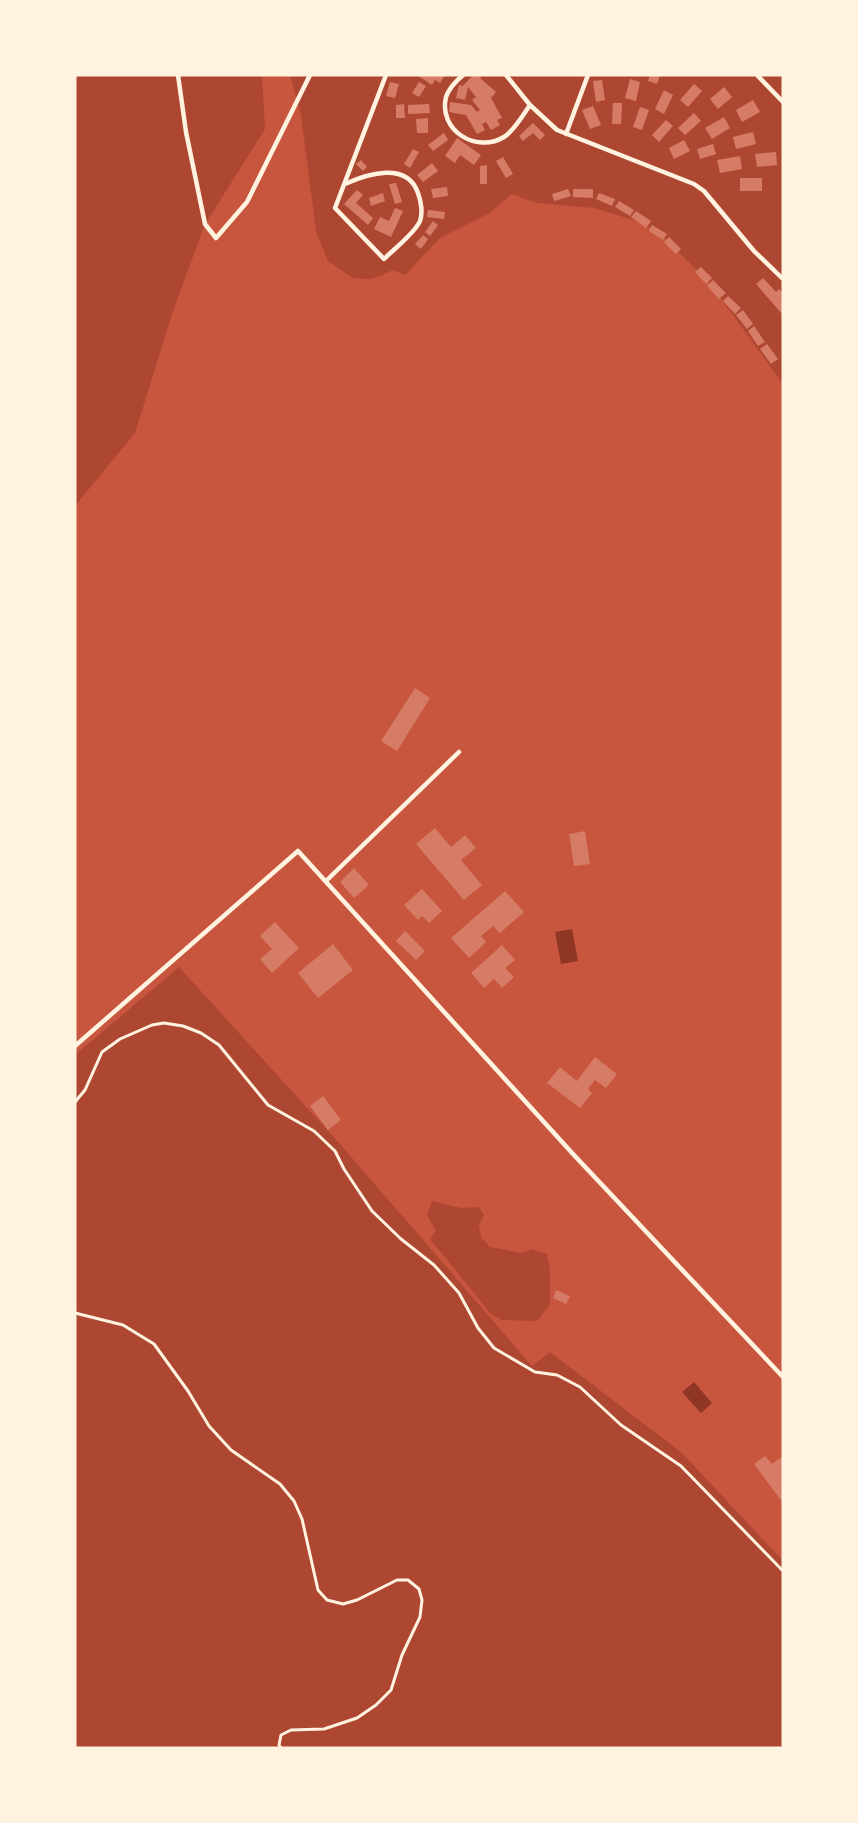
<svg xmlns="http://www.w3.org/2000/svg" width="858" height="1823" font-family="'Source Sans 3',sans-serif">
<rect width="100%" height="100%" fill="#c8553d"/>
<!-- green -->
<path fill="#ae4732" d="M78 75H262L265 129 205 224 174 308 135 433 75 506V85Z
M290 75H783V384L709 282 656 230 633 220 594 208 536 203 512 194 490 213 440 238 405 275 393 270 372 279 353 278 328 261 316 231 301 115Z
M179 967 340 1144 532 1366 550 1352 682 1453 783 1561V1748H75V1055Z
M432 1201 461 1208 479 1207 484 1215 479 1225 481 1237 490 1247 521 1253 531 1249 547 1254 550 1271V1305L537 1321 502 1320 491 1314 430 1239 436 1231 427 1215Z"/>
<!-- water -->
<path fill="#8f3625" d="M572 929 578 961 561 964 555 932Z
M694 1382 712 1403 701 1413 682 1392Z"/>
<!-- building -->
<path fill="#d67c66" d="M417 75H445L440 83 435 80 432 85Z
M473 75H483L480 78 496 92 491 98 502 118 497 120 500 125 491 130 486 122 482 124 485 130 477 134 466 115 449 112 450 102 471 105 477 112 480 110 472 100 476 97 468 87 465 100 456 98 459 85 463 86Z
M650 75H660L657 84 648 81Z
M630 79 640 82 636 101 625 98Z
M602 80 605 100 596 102 593 81Z
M390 82 399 84 395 98 386 96Z
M419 82 426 86 419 97 412 93Z
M694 84 702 91 688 107 680 100Z
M724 87 732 97 718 109 710 99Z
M664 90 673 95 664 114 655 109Z
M753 100 760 112 742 122 736 110Z
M613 103H622L621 124H612Z
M404 104 405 118H396V105Z
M429 104 430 113 408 114V105Z
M593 106 601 125 590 129 582 110Z
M640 107 649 110 642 130 633 127Z
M694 113 701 121 685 135 678 128Z
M724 117 730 128 712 139 705 128Z
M428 118V133H417L416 119Z
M666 120 673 126 659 142 652 135Z
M533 123 545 135 540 140 533 133 523 141 519 136Z
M753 132 756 144 736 149 733 137Z
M444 133 448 140 433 151 428 145Z
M457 138 481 155 474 165 460 155 455 163 445 156Z
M684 140 690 151 674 159 669 148Z
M713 144 716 154 700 159 697 149Z
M413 149 419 152 410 168 404 164Z
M776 152 777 165 757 167 755 154Z
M740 156 742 169 720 173 717 160Z
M503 157 513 174 506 178 496 161Z
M361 160 367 167 363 171 356 164Z
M432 163 438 171 423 182 417 175Z
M487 165V184H480V166Z
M740 178H762V191H740Z
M396 183 402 202 395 204 389 184Z
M447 187 448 196 433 198 431 189Z
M568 189 571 196 554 201 552 194Z
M573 189H593V198L573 197Z
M357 190 363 195 356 203 373 218 368 225 344 204Z
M383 193 385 201 371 206 369 198Z
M599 193 615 199 612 206 596 199Z
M619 201 634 210 630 216 615 207Z
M395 208 403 211 391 237 374 229 380 217 389 221Z
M428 210 445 212 444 219 427 217Z
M636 211 651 221 646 228 631 217Z
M433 221 438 225 430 236 425 232Z
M652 225 667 234 663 240 649 231Z
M423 235 428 239 421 249 415 244Z
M669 237 681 249 676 254 664 242Z
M701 267 712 278 706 284 695 272Z
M763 278 776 292 779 289 783 293V315L756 284Z
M713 280 726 293 719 299 707 286Z
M728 296 741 308 735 314 723 301Z
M743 310 753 324 747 329 736 315Z
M754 326 765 342 758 346 748 331Z
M767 344 778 359 771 364 760 349Z
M415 688 430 698 397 751 381 741Z
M435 828 451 847 465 835 476 848 461 860 482 885 464 900 416 844Z
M585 831 590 864 574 866 569 834Z
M354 868 369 885 354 898 340 882Z
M422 889 442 911 429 923 422 916 418 920 404 905Z
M505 891 524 912 500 933 493 926 481 936 486 942 469 958 451 938Z
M275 922 299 948 272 973 260 959 272 949 260 936Z
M405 931 425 951 416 960 396 941Z
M333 944 353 970 318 998 298 973Z
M502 945 515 960 505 968 514 977 502 988 494 979 484 988 471 973Z
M595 1057 617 1074 606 1088 595 1080 588 1089 592 1093 580 1108 547 1083 560 1067 577 1081Z
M323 1096 341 1120 328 1130 310 1106Z
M556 1290 570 1296 566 1304 553 1298Z
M765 1456 772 1464 783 1456V1503L754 1464Z"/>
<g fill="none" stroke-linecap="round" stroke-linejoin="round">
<!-- path -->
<path stroke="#fff3e0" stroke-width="3" d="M75 1102 85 1090 102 1052 120 1039 152 1025 164 1023 183 1026 201 1033 219 1045 268 1105 314 1131 335 1151 344 1169 372 1211 401 1239 434 1265 459 1293 478 1328 494 1348 535 1372 557 1375 580 1387 621 1425 681 1466 783 1571
M75 1313 123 1325 154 1344 188 1391 209 1426 231 1450 280 1484 294 1501 302 1519 318 1590 327 1600 343 1604 357 1600 397 1580H408L419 1589 422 1600 420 1617 402 1655 391 1690 376 1705 357 1718 324 1729 291 1730 281 1735 279 1745 281 1748"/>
<!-- service -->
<path stroke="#fff3e0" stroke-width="4.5" d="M178 75 186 132 205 224 216 238 247 202 310 75
M463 75C456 81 449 88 446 97 438 130 476 154 504 137 514 131 523 115 530 105
M506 75 530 105 557 130 694 184 704 191 754 251 783 279
M757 75 783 102
M566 134 588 75
M345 184C367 174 407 161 418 193 421 201 423 213 420 221 415 233 394 249 384 259L335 208 386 75
M326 881 459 752
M75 1046 298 851 573 1154 783 1377"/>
</g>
<!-- border -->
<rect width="858" height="1823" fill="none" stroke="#fff3e0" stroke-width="153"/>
</svg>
